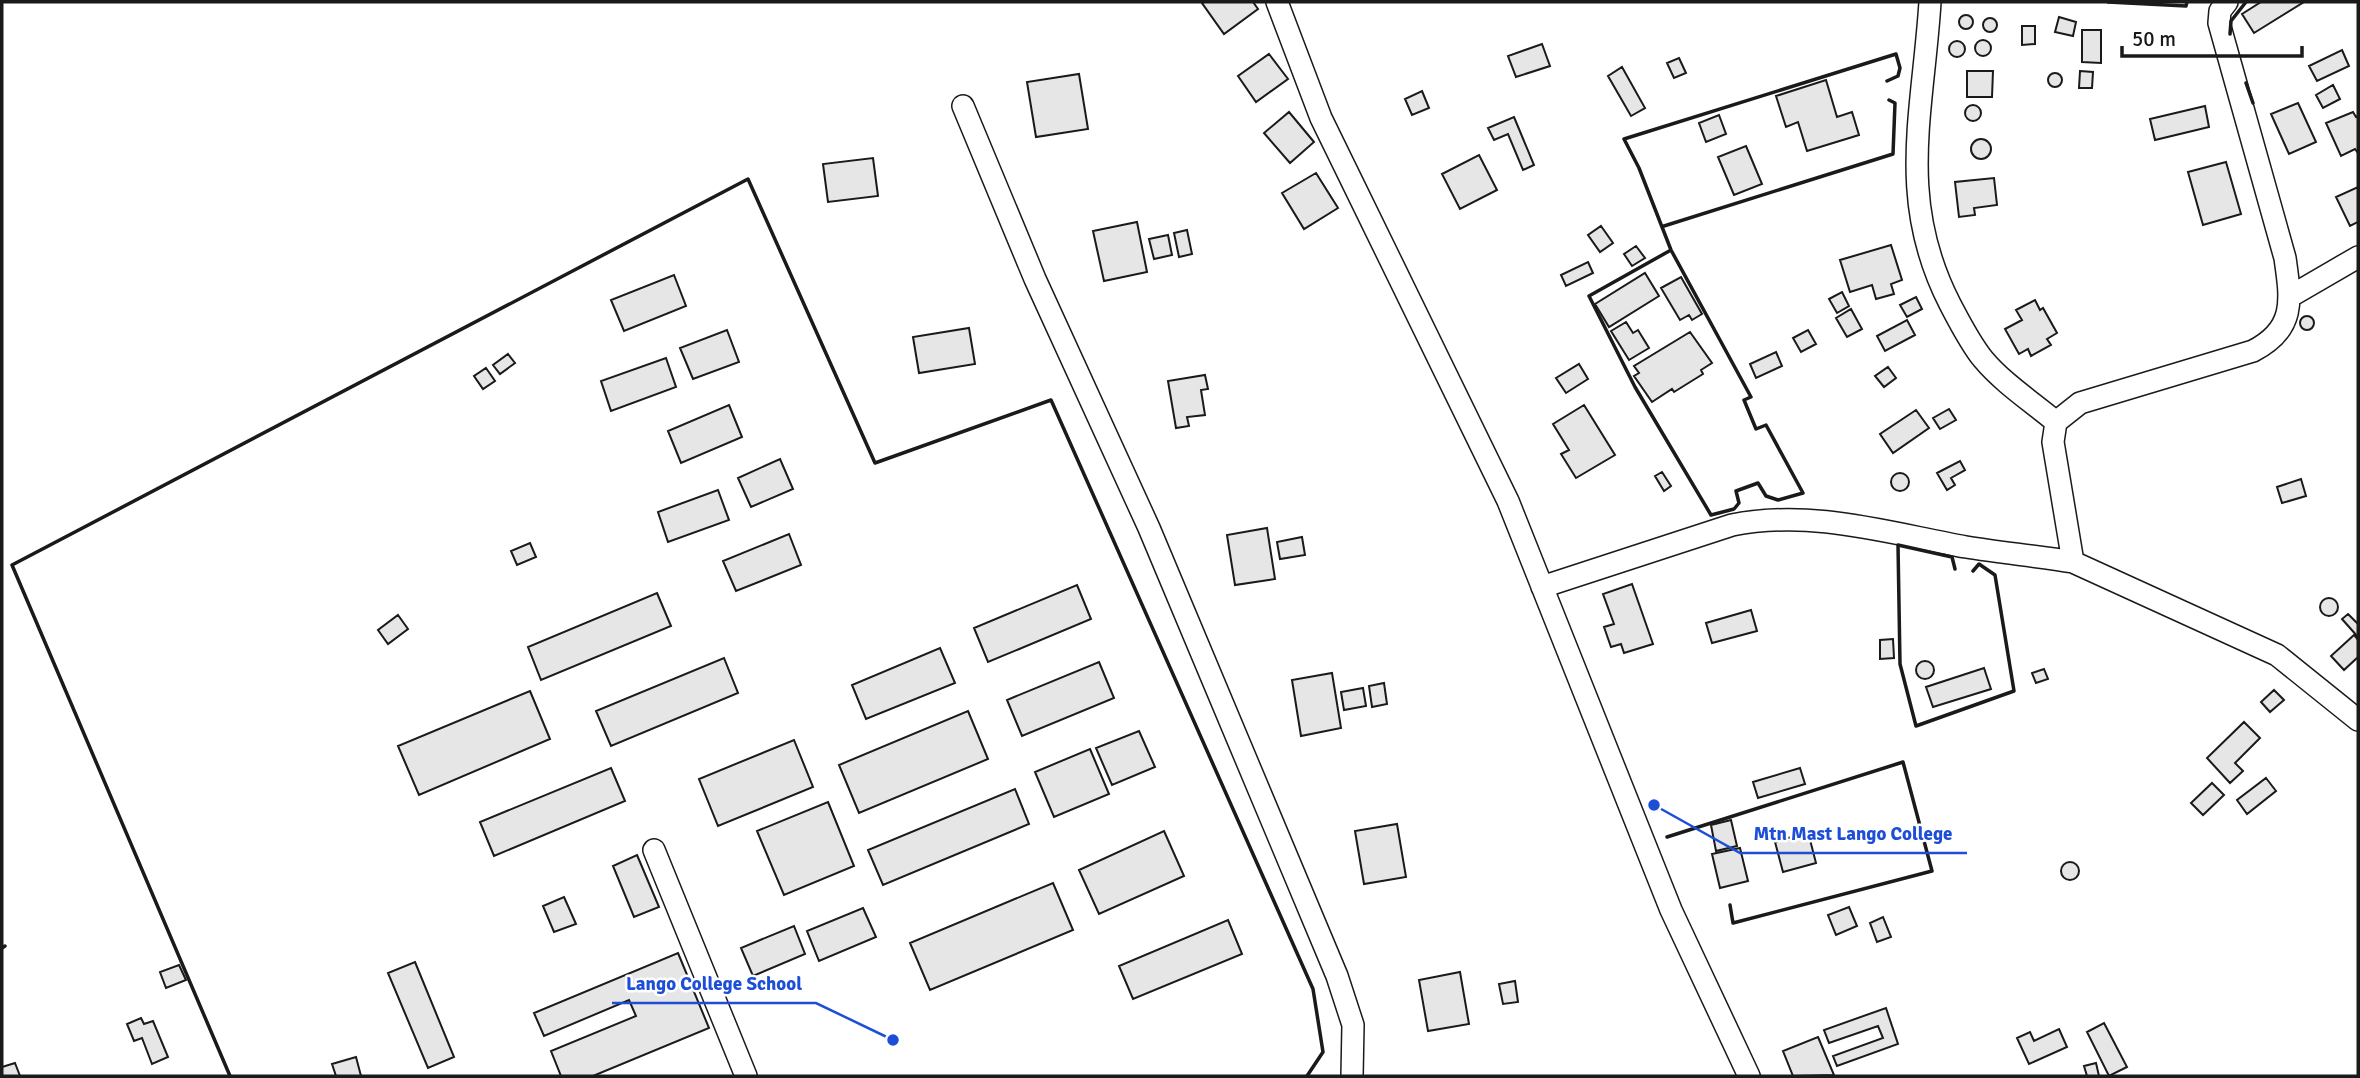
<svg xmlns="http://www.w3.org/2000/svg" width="2360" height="1078" font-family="Signika,sans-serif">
<rect width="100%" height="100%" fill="#fff"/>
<!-- building -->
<path fill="#e6e6e6" stroke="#1a1a1a" stroke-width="2" d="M1204 2H1253L1258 9 1224 34 1202 3Z
M2261 2H2304L2254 33 2242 14Z
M1959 22a7 7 0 1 1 14 0a7 7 0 1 1-14 0Z
M2059 17 2076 22 2073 36 2055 32Z
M1983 25a7 7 0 1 1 14 0a7 7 0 1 1-14 0Z
M2022 26H2035V44L2022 45Z
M2082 30H2101V63L2082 62Z
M1975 48a8 8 0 1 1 16 0a8 8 0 1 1-16 0Z
M1949 49a8 8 0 1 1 16 0a8 8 0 1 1-16 0Z
M1542 44 1550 66 1516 77 1508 56Z
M2342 50 2349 66 2317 81 2309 66Z
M1269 54 1288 79 1256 102 1238 76Z
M1679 58 1686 73 1674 78 1667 63Z
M1622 67 1645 108 1631 116 1608 76Z
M1967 71H1993L1992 97H1967Z
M2080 71 2093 72 2092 88H2079Z
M2048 80a7 7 0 1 1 14 0a7 7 0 1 1-14 0Z
M1079 74 1088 129 1036 137 1027 82Z
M1826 80 1837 117 1852 112 1859 135 1807 151 1798 122 1786 127 1776 96Z
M2333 85 2340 99 2323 108 2316 95Z
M1422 91 1429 108 1412 115 1405 99Z
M2298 103 2316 142 2289 154 2271 114Z
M1965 113a8 8 0 1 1 16 0a8 8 0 1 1-16 0Z
M2205 106 2209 127 2155 140 2150 119Z
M1289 112 1314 142 1290 163 1264 133Z
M2353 112 2356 117 2358 116V153L2355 149 2341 156 2326 123Z
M1719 115 1726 134 1706 142 1699 123Z
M1514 117 1534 165 1523 170 1508 134 1494 140 1488 128Z
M1971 149a10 10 0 1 1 20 0a10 10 0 1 1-20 0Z
M1746 146 1762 184 1734 195 1718 157Z
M1479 155 1497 190 1460 209 1442 174Z
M873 158 878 196 828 202 823 164Z
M2226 162 2241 214 2203 225 2188 172Z
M1316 173 1338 208 1304 229 1282 193Z
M1994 178 1997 205 1974 208 1975 215 1959 217 1955 182Z
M2358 187V222L2350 226 2336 197Z
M1137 222 1147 272 1104 281 1093 231Z
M1601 226 1613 243 1600 252 1588 235Z
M1187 230 1192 254 1179 257 1174 233Z
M1168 235 1172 255 1154 259 1149 239Z
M1891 245 1902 280 1891 284 1894 294 1876 299 1872 285 1850 292 1840 260Z
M1636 246 1645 258 1632 266 1624 254Z
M1588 262 1593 273 1566 286 1561 275Z
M1645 273 1659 296 1609 327 1595 304Z
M674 275 686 306 624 331 611 300Z
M1681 277 1702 314 1692 320 1689 315 1680 320 1661 288Z
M1842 292 1849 306 1837 313 1829 299Z
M1916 297 1922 309 1907 317 1900 305Z
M2035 300 2040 310 2043 308 2057 333 2047 339 2051 345 2031 356 2028 349 2019 354 2005 329 2022 320 2016 310Z
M1851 309 1862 329 1847 337 1836 318Z
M2300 323a7 7 0 1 1 14 0a7 7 0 1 1-14 0Z
M1907 320 1915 335 1885 351 1877 336Z
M1626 322 1633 333 1638 330 1649 348 1629 360 1611 331Z
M969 328 975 364 919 373 913 337Z
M727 330 739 362 693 379 680 348Z
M1808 330 1816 344 1801 352 1793 338Z
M1690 332 1712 363 1701 370 1703 374 1674 392 1672 389 1652 402 1634 376 1639 373 1634 366Z
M1776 352 1782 366 1756 378 1750 364Z
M508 354 515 363 500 374 493 365Z
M666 358 676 387 611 411 601 381Z
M1579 364 1588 379 1566 393 1556 378Z
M1888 367 1896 378 1884 387 1875 376Z
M486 368 495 381 483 389 474 376Z
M1205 375 1208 389 1201 390 1205 415 1187 417 1189 426 1176 428 1168 381Z
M729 405 742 437 681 463 668 431Z
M1584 405 1615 455 1576 478 1561 454 1569 450 1553 424Z
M1949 409 1956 420 1940 429 1933 418Z
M1916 410 1929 428 1893 453 1880 434Z
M780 459 793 489 751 507 738 478Z
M1960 461 1965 470 1951 478 1955 485 1947 490 1937 473Z
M1662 472 1671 486 1664 491 1655 476Z
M1891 482a9 9 0 1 1 18 0a9 9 0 1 1-18 0Z
M2301 479 2306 496 2282 503 2277 487Z
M718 490 729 520 668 542 658 512Z
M1267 528 1275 579 1235 585 1227 535Z
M789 534 801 565 736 591 723 561Z
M1302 537 1305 555 1280 559 1277 542Z
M530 543 536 557 517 565 511 551Z
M1632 584 1653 644 1624 653 1621 644 1611 647 1604 627 1614 624 1603 594Z
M1077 585 1091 619 988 662 974 628Z
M657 593 671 626 541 680 528 647Z
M2320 607a9 9 0 1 1 18 0a9 9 0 1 1-18 0Z
M1751 610 1757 631 1712 643 1706 623Z
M2348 614 2358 624V637L2342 619Z
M398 615 408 629 388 644 378 630Z
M2354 635 2358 640V657L2344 670 2331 656Z
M1893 639 1894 658 1880 659V640Z
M940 648 955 683 866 719 852 685Z
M724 658 738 693 611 746 596 711Z
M1916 670a9 9 0 1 1 18 0a9 9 0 1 1-18 0Z
M1099 662 1114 698 1022 736 1007 700Z
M1984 668 1991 689 1933 707 1926 687Z
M2044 669 2048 679 2036 683 2032 673Z
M1332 673 1341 728 1301 736 1292 680Z
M1384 683 1387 704 1372 707 1369 686Z
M1363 688 1366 706 1344 710 1341 692Z
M2274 690 2284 700 2270 712 2261 702Z
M530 691 550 739 419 795 398 746Z
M968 711 988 759 859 813 839 765Z
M2244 722 2260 738 2235 763 2243 771 2230 783 2207 758Z
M1139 731 1155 767 1112 785 1096 748Z
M794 740 813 787 718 826 699 779Z
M1090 749 1109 794 1054 817 1035 772Z
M611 768 625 801 494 856 480 822Z
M1800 768 1805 784 1758 798 1753 782Z
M2266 778 2276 791 2247 814 2237 800Z
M2212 783 2224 795 2203 815 2191 803Z
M1015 789 1029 824 883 885 868 850Z
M828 802 854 866 784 895 757 831Z
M1731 820 1737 846 1716 851 1711 825Z
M1397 824 1406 877 1364 884 1355 831Z
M1164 831 1184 876 1099 914 1079 870Z
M1808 832 1816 863 1783 872 1775 842Z
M1740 848 1748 881 1720 888 1712 854Z
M637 855 659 907 634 917 613 866Z
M2061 871a9 9 0 1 1 18 0a9 9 0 1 1-18 0Z
M1053 883 1073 930 930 990 910 943Z
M564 897 576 924 554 932 543 906Z
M1849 907 1857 926 1836 935 1828 915Z
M863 908 876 937 819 961 807 931Z
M1883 917 1891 937 1877 942 1870 923Z
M1228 920 1242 954 1133 999 1119 966Z
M794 926 805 954 753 976 741 948Z
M678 953 709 1028 593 1076H561L551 1051 636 1016 629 1000 544 1036 534 1013Z
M415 962 454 1057 428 1068 388 973Z
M179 965 186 980 166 988 160 972Z
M1460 972 1469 1024 1428 1031 1419 980Z
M1515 981 1518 1002 1503 1004 1499 984Z
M1886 1008 1898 1044 1837 1066 1833 1056 1883 1038 1878 1026 1829 1043 1824 1030Z
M141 1018 144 1024 153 1021 168 1057 152 1064 142 1038 134 1041 127 1024Z
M2104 1023 2127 1067 2109 1076 2087 1032Z
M2059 1029 2067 1047 2029 1064 2017 1038 2030 1032 2034 1041Z
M1818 1037 1834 1075 1793 1076 1783 1051Z
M356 1057 361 1076H336L332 1064Z
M15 1063 20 1076H2V1067Z
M2096 1063 2099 1076H2087L2084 1066Z"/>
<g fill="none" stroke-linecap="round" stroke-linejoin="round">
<!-- minor casing -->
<g stroke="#1a1a1a" stroke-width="24">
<path id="minor" d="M1277 2 1321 118 1508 501 1671 910 1749 1076
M1930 2C1923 113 1896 199 1950 304 1960 323 1970 343 1983 359 2003 383 2032 402 2056 422L2053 442 2073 562 2277 655 2358 720
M963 106 1035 279 1149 528 1337 976 1353 1025 1352 1076
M2291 296 2358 257
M2056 422 2080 403 2253 351C2296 329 2291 300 2285 258L2219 23 2220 11 2227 2
M1542 587 1732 525C1812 509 1888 533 1966 547 2002 553 2038 556 2073 562
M654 850 746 1076"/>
</g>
<!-- minor -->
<use href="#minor" stroke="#fff" stroke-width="21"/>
<!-- wall -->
<path stroke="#1a1a1a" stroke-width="3.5" d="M2108 2 2186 6 2187 2
M2230 34 2231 21 2246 2
M2246 83 2253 103
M1664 226 1893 154 1895 103 1889 100
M1671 250 1589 296 1635 387 1711 515 1734 509 1739 503 1736 491 1758 483 1766 496 1778 500 1803 493 1766 425 1756 429 1744 400 1751 397 1671 250 1639 168 1624 139 1896 54 1900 68 1898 76 1887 81
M1955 569 1952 557 1898 545 1900 664 1916 726 2014 691 1995 575 1979 564 1973 571
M1667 837 1903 762 1932 871 1733 923 1730 905
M2 948 5 946
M230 1076 12 565 748 179 875 463 1051 400 1313 989 1323 1052 1307 1076"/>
</g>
<!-- callouts -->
<path fill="none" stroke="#1d4ed8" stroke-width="2.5" d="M1654 805L1740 853H1967M893 1040L816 1003H612"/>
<g fill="#1d4ed8" stroke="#fff" stroke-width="2.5">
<circle cx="1654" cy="805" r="7"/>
<circle cx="893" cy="1040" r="7"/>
</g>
<g font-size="19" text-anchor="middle" font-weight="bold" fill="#1d4ed8" stroke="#fff" stroke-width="5" stroke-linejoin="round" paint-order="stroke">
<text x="1853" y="840">Mtn Mast Lango College</text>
<text x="714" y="990">Lango College School</text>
</g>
<!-- border -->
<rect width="2360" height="1078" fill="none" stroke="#1a1a1a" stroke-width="7"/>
<!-- scale -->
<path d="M2122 46v10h180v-10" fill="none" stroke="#1a1a1a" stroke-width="3.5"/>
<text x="2132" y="46" font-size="21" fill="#1a1a1a" stroke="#ffffff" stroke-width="5" paint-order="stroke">50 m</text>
</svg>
